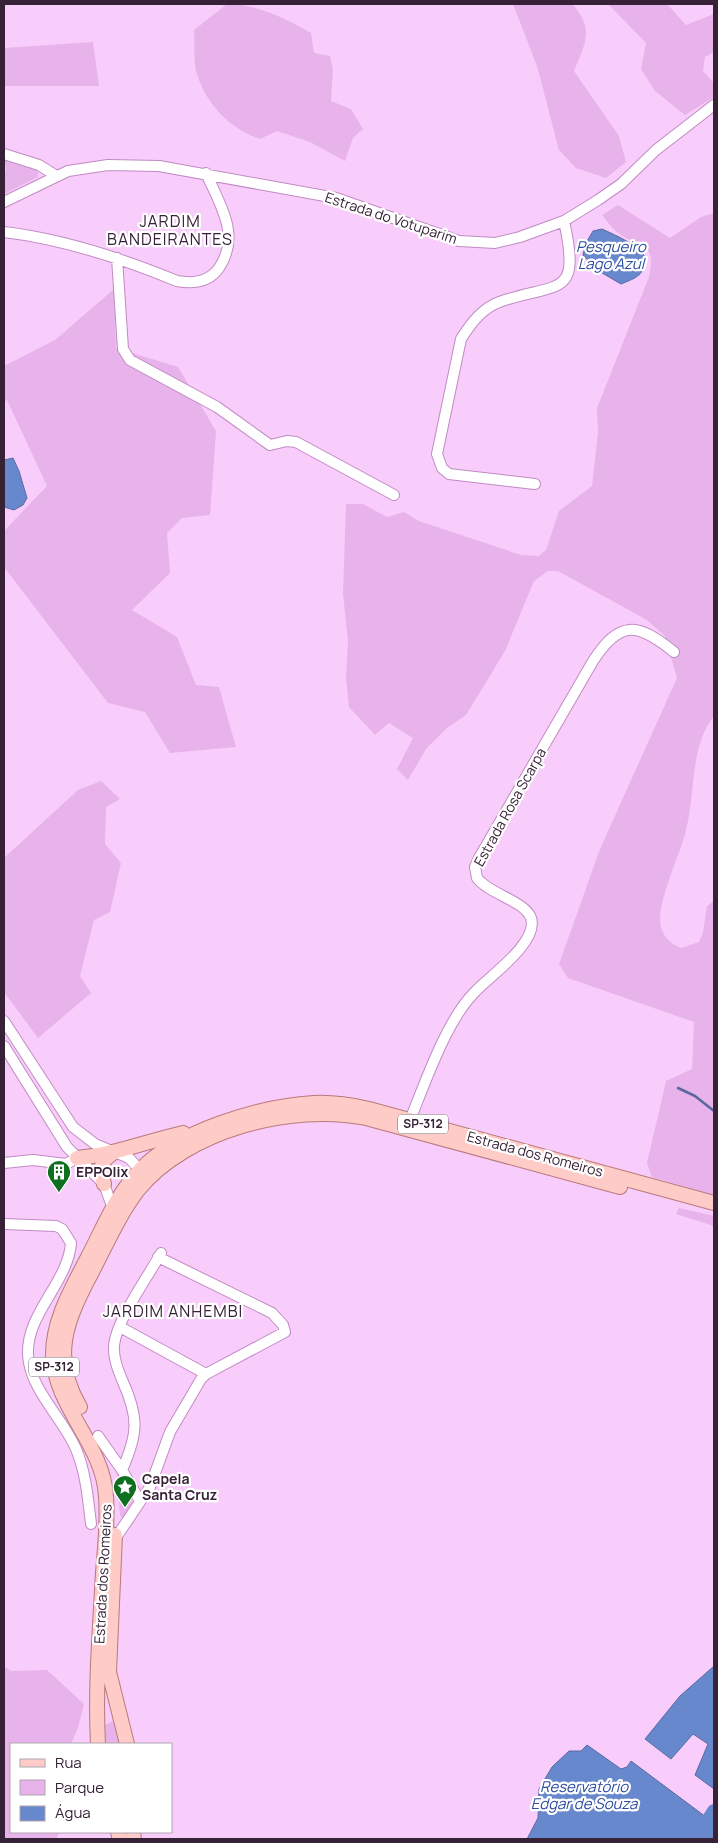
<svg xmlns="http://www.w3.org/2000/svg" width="718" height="1843" font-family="Manrope,sans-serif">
<rect width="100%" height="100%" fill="#f9cdfb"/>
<!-- green -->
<path fill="#e7b3ea" d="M227 4C256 4 286 18 311 33L314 53 330 56 333 70 331 101 351 109 363 129 353 138 345 161 310 142 277 131 260 139C230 129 206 104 197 74 193 61 195 44 194 30Z
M513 4H572C595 28 585 44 574 71L619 136 626 162 606 178 576 168 559 150 537 66Z
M608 4H667L686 25 714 14V52L705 57 703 71 714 83V97L685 115 655 91 641 69 646 43Z
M93 42 99 86H4V48Z
M4 157 33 167 38 172V177L4 194V172L6 169Z
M618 205 670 238 701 217 714 213V716C689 748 696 792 686 830 681 853 655 905 661 927 664 938 671 944 681 948L699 942 703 933 707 906 714 901V1195L652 1177 647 1163 666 1081 692 1069 694 1022 568 978 559 964 600 849 677 678 665 636 647 620 558 571H548L534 581 505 651 466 715 447 728 426 749 408 780 397 769 413 738 389 723 375 735 349 707 346 677 348 641 343 594 346 504H363L387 517 404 512 419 521 521 555 539 556 546 550 559 511 592 486 598 432 597 408 649 277C657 239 639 249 618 233 612 228 607 221 602 215Z
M114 289 116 348 178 367 216 431 210 515 182 518 167 533 170 573 132 610 177 637 196 685 219 687 236 747 170 753 145 712 108 703 4 567V531L47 486 7 400 4 401V366L55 340Z
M101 781 120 799 106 807 105 844 121 863 110 912 94 920 80 976 91 993 38 1038 4 992V858L78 790Z
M679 1208 714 1216V1226L676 1214Z
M117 1471C129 1491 140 1496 124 1518L120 1516Z
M4 1666 11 1671 47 1670 84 1704 78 1728 71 1744H11V1832H60L56 1839H4Z
M113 1721 117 1724 122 1744H104L105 1725Z"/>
<!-- water -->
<path fill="#6888cd" stroke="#5969a0" d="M602 229C617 236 637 244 646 258 643 276 638 277 621 284L597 270 583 255 586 243 593 231Z
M13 458 19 471 27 498 23 505 14 510 4 507V460Z
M714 1666V1789L695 1775 708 1744 693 1734 671 1759 645 1739 680 1696Z
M587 1745 621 1769 627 1767 631 1761 714 1823V1839H527L538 1818 539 1789 552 1767 569 1751H581Z"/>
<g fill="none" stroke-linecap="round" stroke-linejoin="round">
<!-- stream -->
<path stroke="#5969a0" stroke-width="2.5" d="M678 1088 695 1096 714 1111"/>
<!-- river -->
<path stroke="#6888cd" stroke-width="14" d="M696 1839 714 1811"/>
<!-- minor casing -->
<g stroke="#c08bc3" stroke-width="12">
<path id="minor" d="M4 154 39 165 55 175
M4 202 68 171 108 165 159 166 336 198 459 241 495 243 520 237 564 221 598 200 621 184 656 150 714 105
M4 232C64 239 121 258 177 281 193 284 209 282 219 268 241 235 220 205 206 173
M117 258 123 349 130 360 217 407 270 445 287 441 296 442 394 495
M535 484 449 474 442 468 437 454 461 339C471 323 483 307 502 301 560 282 581 298 564 221
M4 1021 73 1127 95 1144 129 1158 140 1170
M4 1046 67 1147 104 1184 113 1209
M410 1120C425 1083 446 1022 473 994 488 977 539 943 531 918 525 901 489 894 477 878L475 867 479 858 593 661C620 620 637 622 674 652
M4 1163 33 1160 66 1164 77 1158
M4 1224 56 1226 62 1229 71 1243C68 1283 26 1313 28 1355 30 1390 63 1418 76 1449 86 1473 88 1499 91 1524
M120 1327 206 1374
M98 1436 122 1470 140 1501
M122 1470C138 1434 139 1418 123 1382 118 1370 113 1358 114 1345 117 1319 148 1277 161 1253
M115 1539 150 1487 170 1432 201 1379 206 1374 285 1332 283 1325 272 1313 158 1257"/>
</g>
<!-- major casing -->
<g stroke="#b8797c" stroke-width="16">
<path id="major" d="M77 1158C113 1155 148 1141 183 1133
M104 1184C100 1170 99 1162 113 1153
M80 1407C50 1357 67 1319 92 1272 106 1245 119 1215 138 1190 187 1130 292 1103 366 1118L620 1187
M115 1535 109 1672 127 1744
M98 1744C95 1687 100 1630 103 1573 105 1547 108 1521 106 1496 103 1444 56 1409 53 1357 52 1321 72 1288 88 1257 103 1228 117 1193 141 1169 179 1131 260 1106 314 1103 333 1102 351 1105 369 1109L714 1203
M118 1832 120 1839
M133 1832 134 1839"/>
</g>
<!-- minor -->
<use href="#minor" stroke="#fff" stroke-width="10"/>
<!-- major -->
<use href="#major" stroke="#fecbc7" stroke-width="14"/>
</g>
<!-- icons -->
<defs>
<g id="building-pin" transform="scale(1.25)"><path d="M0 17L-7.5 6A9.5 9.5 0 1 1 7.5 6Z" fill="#0e6f1e" stroke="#fff"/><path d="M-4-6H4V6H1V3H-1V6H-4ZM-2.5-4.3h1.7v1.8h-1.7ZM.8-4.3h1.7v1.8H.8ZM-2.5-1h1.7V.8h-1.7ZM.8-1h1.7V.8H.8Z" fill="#fff"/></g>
<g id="sight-pin" transform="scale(1.25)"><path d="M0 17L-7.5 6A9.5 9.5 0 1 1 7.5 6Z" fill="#0e6f1e" stroke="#fff"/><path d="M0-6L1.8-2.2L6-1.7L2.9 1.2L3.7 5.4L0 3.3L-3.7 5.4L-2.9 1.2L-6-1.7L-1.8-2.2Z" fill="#fff"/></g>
</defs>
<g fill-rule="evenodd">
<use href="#building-pin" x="59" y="1172"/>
<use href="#sight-pin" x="125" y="1487"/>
</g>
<g text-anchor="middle" stroke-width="4.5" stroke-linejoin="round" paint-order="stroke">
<!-- shield labels -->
<g fill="#fff" stroke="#726473" stroke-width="1">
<rect x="398" y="1114.5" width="50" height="19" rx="4"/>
<rect x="29" y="1357.5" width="50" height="19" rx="4"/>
</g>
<g font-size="12" font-weight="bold" fill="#362137">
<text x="423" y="1128">SP-312</text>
<text x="54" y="1371">SP-312</text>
</g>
<!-- street labels -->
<g font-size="14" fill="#362137" stroke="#fff">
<text transform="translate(391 218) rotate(18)" y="5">Estrada do Votuparim</text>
<text transform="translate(510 807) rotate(-61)" y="5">Estrada Rosa Scarpa</text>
<text transform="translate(535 1154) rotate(15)" y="5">Estrada dos Romeiros</text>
<text transform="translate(103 1574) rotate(-87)" y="5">Estrada dos Romeiros</text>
</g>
<!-- poi labels -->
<g font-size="14" font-weight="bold" fill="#362137" stroke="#fff" text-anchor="start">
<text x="76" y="1177">EPPOlix</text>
<text x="142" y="1484">Capela<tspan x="142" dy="16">Santa Cruz</tspan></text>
</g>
<!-- water labels -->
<g font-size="15" font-style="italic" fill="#2b4da0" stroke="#fff">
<text x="611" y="252">Pesqueiro<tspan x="611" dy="17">Lago Azul</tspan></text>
<text x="584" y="1792">Reservatório<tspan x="584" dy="17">Edgar de Souza</tspan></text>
</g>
<!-- quarter labels -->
<g font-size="16" letter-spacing="1" fill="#362137" stroke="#fff">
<text x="170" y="227">JARDIM<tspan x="170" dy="18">BANDEIRANTES</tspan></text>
<text x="173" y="1317">JARDIM ANHEMBI</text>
</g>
</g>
<!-- border -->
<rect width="718" height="1843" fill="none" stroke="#362137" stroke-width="10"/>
<!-- legend -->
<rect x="10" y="1743" width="162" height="90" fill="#ffffff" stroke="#afa6af"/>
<rect x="20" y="1759" width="25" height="8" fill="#fecbc7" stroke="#afa6af"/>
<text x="55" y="1768" font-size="15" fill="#362137">Rua</text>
<rect x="20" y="1780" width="25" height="15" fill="#e7b3ea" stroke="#afa6af"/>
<text x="55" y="1793" font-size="15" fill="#362137">Parque</text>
<rect x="20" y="1806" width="25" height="15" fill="#6888cd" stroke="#afa6af"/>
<text x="55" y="1818" font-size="15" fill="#362137">Água</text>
</svg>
